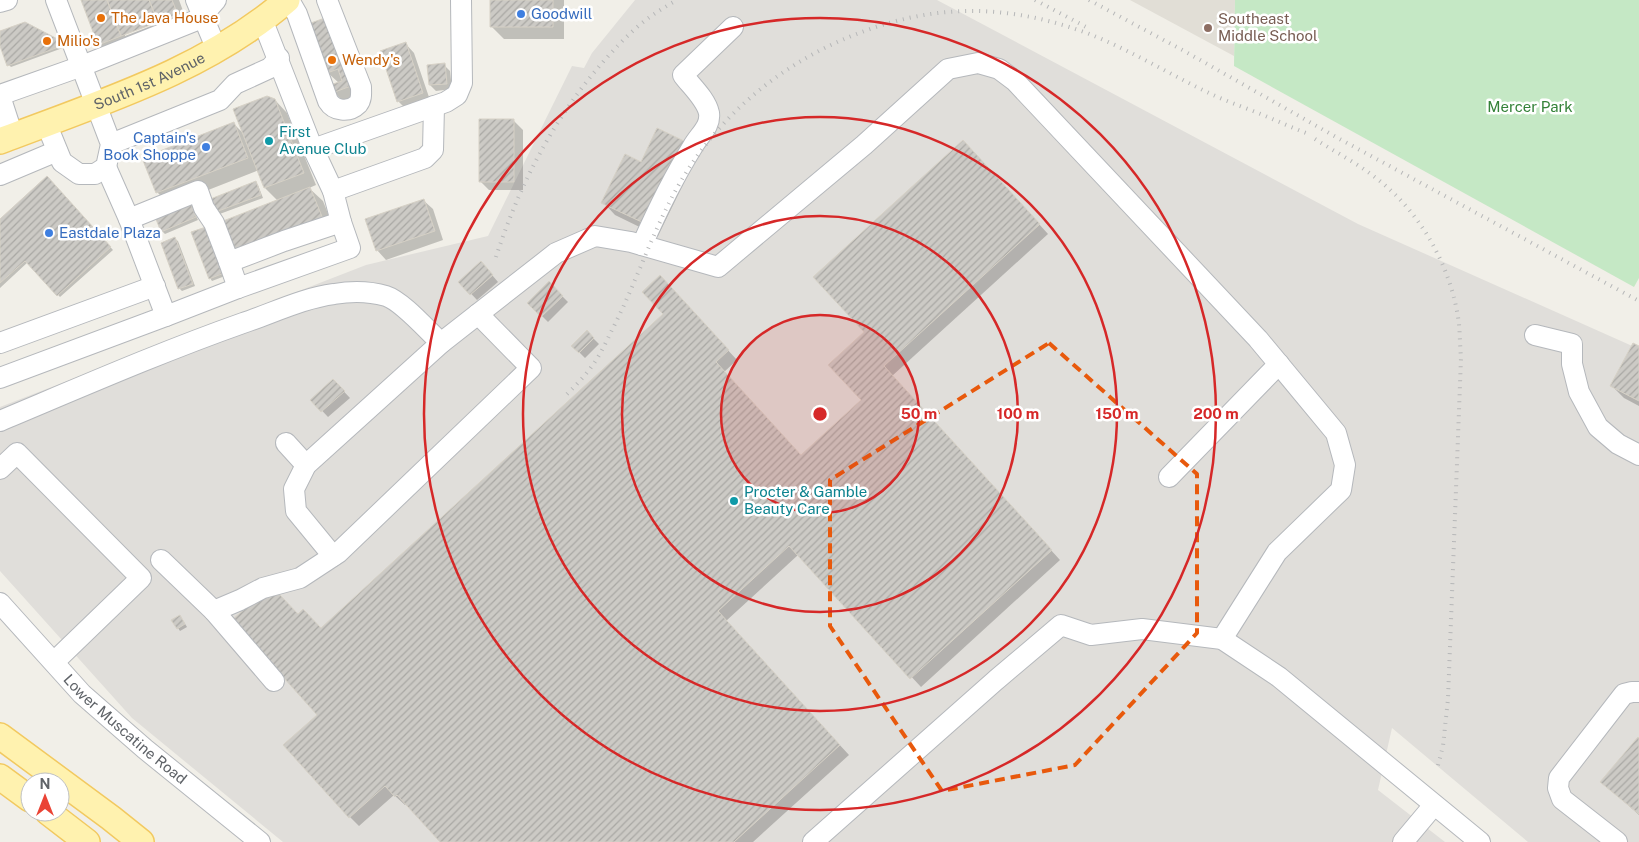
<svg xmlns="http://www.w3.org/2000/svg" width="1639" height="842" font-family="'Public Sans',sans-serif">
<defs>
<pattern id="building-hatch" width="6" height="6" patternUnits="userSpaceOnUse" patternTransform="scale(1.25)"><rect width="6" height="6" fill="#cccac5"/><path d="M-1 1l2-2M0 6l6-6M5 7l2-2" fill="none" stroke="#a9a8a4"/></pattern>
</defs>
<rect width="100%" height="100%" fill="#f1efe8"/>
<!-- industrial -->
<path fill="#e0deda" d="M635 0H937L1358 224 1639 349V842H1528L1392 728 1378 790 1445 842H283L132 718 0 571V407L366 265 488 236 572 66 584 68 592 53Z"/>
<!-- education -->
<path fill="#e1ded6" d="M1130 0H1235L1234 56Z"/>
<!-- green -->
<path fill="#c5e8c5" d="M1235 0H1639V278L1634 287 1234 66Z"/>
<!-- shadow -->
<path fill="#0003" fill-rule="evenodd" d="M82 0H179L189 27 125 38 102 47 99 44ZM163 19 164 21 125 36V33Z
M491 0H564V39H504L492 27Z
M0 32 68 46 11 67 9 65 0 42Z
M315 40 359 95 343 101 334 92 339 83 328 73Z
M405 43 414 53 431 103 407 110 398 101Z
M444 65 450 71 452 89 436 91 430 85Z
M275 100 287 113 316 185 309 188 323 201 335 231 278 201 265 188 259 170 170 205 157 192 234 124 244 134Z
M514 121 523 130V190H489L480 181Z
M973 151 1048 234 892 376 1060 560 921 687 798 555 726 621 849 755 753 842H442L407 804 405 805 394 795 359 826 350 817 319 715 298 615 322 630 665 315 669 286 737 360 724 372 801 456 863 400 866 332Z
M697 156 658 236 615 215 603 202 641 163Z
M47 178 113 250 60 297 28 262 0 288V220Z
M256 183 258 185 263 198 217 215 214 213Z
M423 200 433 209 443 240 386 260 377 250Z
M191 206 198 220 165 234 162 231Z
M206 228 225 276 212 281 210 278Z
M175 239 178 241 195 286 182 291 179 288Z
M487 269 498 282 477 300 460 282Z
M549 283 568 302 548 322 529 303Z
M587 332 599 344 585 358 573 346Z
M1639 348V406L1624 398 1612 386Z
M333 380 350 398 328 417 312 400Z
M182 619 187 627 180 631 178 628Z
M1639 740V815L1602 782Z"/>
<!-- building -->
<path fill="url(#building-hatch)" stroke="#d6d1c6" d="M81 0H107L121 36 98 45Z
M107 0H149L158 22 121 36Z
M149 0H172L178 15 158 22Z
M490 0H553V27H490Z
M325 18 351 86 332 93 330 85 342 81 338 69 327 73 308 24Z
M25 22 67 44 7 66 0 46V31Z
M406 42 423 93 397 102 380 51Z
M445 63 447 84 429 85 427 65Z
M267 96 275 99 304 173 264 188 233 109Z
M479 119H514V182H479Z
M234 122 248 158 156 193 142 158Z
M657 128 686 142 646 224 601 203 625 154 641 162Z
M963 140 1040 224 884 366 1052 550 910 679 789 546 718 611 840 745 734 842H440L397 795 395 797 385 786 349 818 283 745 317 715 232 620 257 598 279 594 298 614 303 609 321 628 663 314 642 292 660 275 729 350 716 362 801 455 861 400 828 365 864 332 813 277Z
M47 176 111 247 57 296 25 261 0 283V219Z
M256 181 261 195 213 213 208 200Z
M310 187 323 219 230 255 218 223Z
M424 199 435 231 376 251 365 219Z
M191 204 196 217 161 232 156 219Z
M206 227 224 273 209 279 191 232Z
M175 237 193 284 178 289 161 243Z
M481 261 493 275 470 295 458 282Z
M549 281 563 296 541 317 527 303Z
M587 330 594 338 579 353 571 346Z
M1633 343 1639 346V401L1610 386Z
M333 379 345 391 321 412 310 400Z
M180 615 185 624 177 629 171 620Z
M1638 737 1639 738V814L1600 782Z"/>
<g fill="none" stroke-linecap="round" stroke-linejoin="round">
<!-- minor casing -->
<g stroke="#b5b8bc" stroke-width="22">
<g id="minor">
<path d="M196 0 217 50"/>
<path d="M289 0 297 14 328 101C334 111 349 113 358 104 362 99 361 93 361 87L327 0"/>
<path d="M0 2 7 0"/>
<path d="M0 95 82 66 197 20 202 16 216 0"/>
<path d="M0 96 13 136"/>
<path d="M46 123 62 162 79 174H95L106 167 111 144 56 0"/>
<path d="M111 144 220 100 235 84 270 68 279 58"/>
<path d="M313 149 446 102 457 95 462 83 461 0"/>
<path d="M106 167 129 219 166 316 238 288 229 262"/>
<path d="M0 175 57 151"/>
<path d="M333 191 425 158 433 150 434 106"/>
<path d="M129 219 198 191 204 208 214 223 229 262 284 241 341 222 333 191 310 142 262 19"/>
<path d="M642 245C657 211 673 178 693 146 699 135 711 127 709 113 706 99 691 86 683 75L733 27"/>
<path d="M238 288 350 248 341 222"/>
<path d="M1535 335 1572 344V364L1579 392 1598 427 1618 444 1639 455"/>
<path d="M0 343 155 286"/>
<path d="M0 378 166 316"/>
<path d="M0 421C81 387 161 352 243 323 273 313 303 298 334 294 351 291 369 291 386 296 402 301 428 331 441 343"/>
<path d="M286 443 306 465"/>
<path d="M0 469 17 453 141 578 54 662"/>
<path d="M1169 477 1279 364"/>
<path d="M333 556 296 511 294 489 306 465 441 343 556 253 595 236 631 242 718 267 864 145 948 69 978 63 999 69 1015 81 1258 339 1336 433 1345 465 1341 490 1277 552 1222 639"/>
<path d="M161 560 214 611 274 681"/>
<path id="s1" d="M0 603 82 694 145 749 260 842"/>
<path d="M214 611 240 600 263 588 300 578 338 553 531 368 478 314"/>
<path d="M813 842 996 680 1061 625 1091 635 1142 629 1222 639 1279 677 1480 842"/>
<path d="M1403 842 1434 805"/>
<path d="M1617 842 1562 799 1558 788 1559 778 1624 694 1632 692H1639"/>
</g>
</g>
<!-- major casing -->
<g stroke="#f2c960" stroke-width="28">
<g id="major">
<path id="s2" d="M0 141C99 103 205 71 287 0"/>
<path d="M0 736 111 818 141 842"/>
<path d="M0 777 30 799"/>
<path d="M48 812 87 842"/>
</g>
</g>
<!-- minor -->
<use href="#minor" stroke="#fff" stroke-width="20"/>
<!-- major -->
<use href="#major" stroke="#fff2af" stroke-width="25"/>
<!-- rail -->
<path stroke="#b6b7b8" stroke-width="4" stroke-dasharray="1 6" stroke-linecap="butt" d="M1035 0 1088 28
M1089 0 1186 52 1336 137 1639 301
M1315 139C1335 152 1357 163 1376 178 1421 212 1452 268 1459 324 1460 335 1460 347 1461 358L1448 699 1443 746 1437 769
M496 257C520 182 558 110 612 52 621 42 631 32 642 23 653 14 665 7 677 0
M567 394C576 385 585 376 592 366 601 354 607 340 613 328 640 275 657 217 689 168 724 114 775 71 833 44 918 5 995 0 1084 32 1127 48 1167 73 1209 93 1223 100 1238 105 1253 111 1271 118 1288 126 1306 133"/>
</g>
<!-- marked area -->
<path fill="none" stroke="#e8590c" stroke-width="4" stroke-dasharray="10 6" stroke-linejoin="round" d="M1049 343 1197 474V633L1075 765 942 791 830 626V480Z"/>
<!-- distance rings -->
<circle cx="820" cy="414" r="99" fill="#d62828" fill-opacity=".12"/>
<g fill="none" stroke="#d62828" stroke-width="2.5">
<circle cx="820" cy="414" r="99"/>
<circle cx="820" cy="414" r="198"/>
<circle cx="820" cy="414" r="297"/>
<circle cx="820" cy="414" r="396"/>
</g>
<!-- markers -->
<g fill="#3f7fe0" stroke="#fff" stroke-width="2">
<circle cx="521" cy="14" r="5"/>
<circle cx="206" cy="147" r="5"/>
<circle cx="49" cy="233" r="5"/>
</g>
<g fill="#e8710a" stroke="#fff" stroke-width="2">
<circle cx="101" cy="18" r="5"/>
<circle cx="47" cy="41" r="5"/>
<circle cx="332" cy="60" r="5"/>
</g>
<circle fill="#8d6e63" stroke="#fff" stroke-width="2" cx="1208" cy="28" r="5"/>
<g fill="#0f9aa8" stroke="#fff" stroke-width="2">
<circle cx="269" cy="141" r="5"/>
<circle cx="734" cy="501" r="5"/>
</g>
<g text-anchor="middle" stroke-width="5" stroke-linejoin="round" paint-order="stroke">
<!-- shop labels -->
<g font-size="15" fill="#366cbe" stroke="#fff" text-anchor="start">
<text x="531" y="19">Goodwill</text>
<text x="196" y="143" text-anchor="end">Captain's<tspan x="196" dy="17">Book Shoppe</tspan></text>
<text x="59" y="238">Eastdale Plaza</text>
</g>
<!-- food labels -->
<g font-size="15" fill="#c56008" stroke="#fff" text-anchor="start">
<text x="111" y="23">The Java House</text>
<text x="57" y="46">Milio's</text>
<text x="342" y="65">Wendy's</text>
</g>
<!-- education labels -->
<g font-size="15" fill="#785e54" stroke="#fff" text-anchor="start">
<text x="1218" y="24">Southeast<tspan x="1218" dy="17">Middle School</tspan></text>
</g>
<!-- street labels -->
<g font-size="15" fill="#5f6368" stroke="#fff">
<text dy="5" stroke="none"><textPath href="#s2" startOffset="161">South 1st Avenue</textPath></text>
<text dy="5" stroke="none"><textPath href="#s1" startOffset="178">Lower Muscatine Road</textPath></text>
</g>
<!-- park labels -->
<g font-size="15" fill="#348238" stroke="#fff">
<text x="1530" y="112">Mercer Park</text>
</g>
<!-- culture labels -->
<g font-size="15" fill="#0d838f" stroke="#fff" text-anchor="start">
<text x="279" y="137">First<tspan x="279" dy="17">Avenue Club</tspan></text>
<text x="744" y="497">Procter &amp; Gamble<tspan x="744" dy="17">Beauty Care</tspan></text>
</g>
</g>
<circle cx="820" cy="414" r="8" fill="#d62828" stroke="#fff" stroke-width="2.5"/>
<g font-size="15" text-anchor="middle" font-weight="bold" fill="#d62828" stroke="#fff" stroke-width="5" stroke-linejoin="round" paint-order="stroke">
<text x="919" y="419">50 m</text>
<text x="1018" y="419">100 m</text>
<text x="1117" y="419">150 m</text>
<text x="1216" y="419">200 m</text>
</g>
<!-- north arrow -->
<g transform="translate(45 797)"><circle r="24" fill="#ffffff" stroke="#bfc1c3"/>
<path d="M0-4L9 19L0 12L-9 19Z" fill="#ea4335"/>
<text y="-8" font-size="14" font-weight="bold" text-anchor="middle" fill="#5f6368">N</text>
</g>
</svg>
